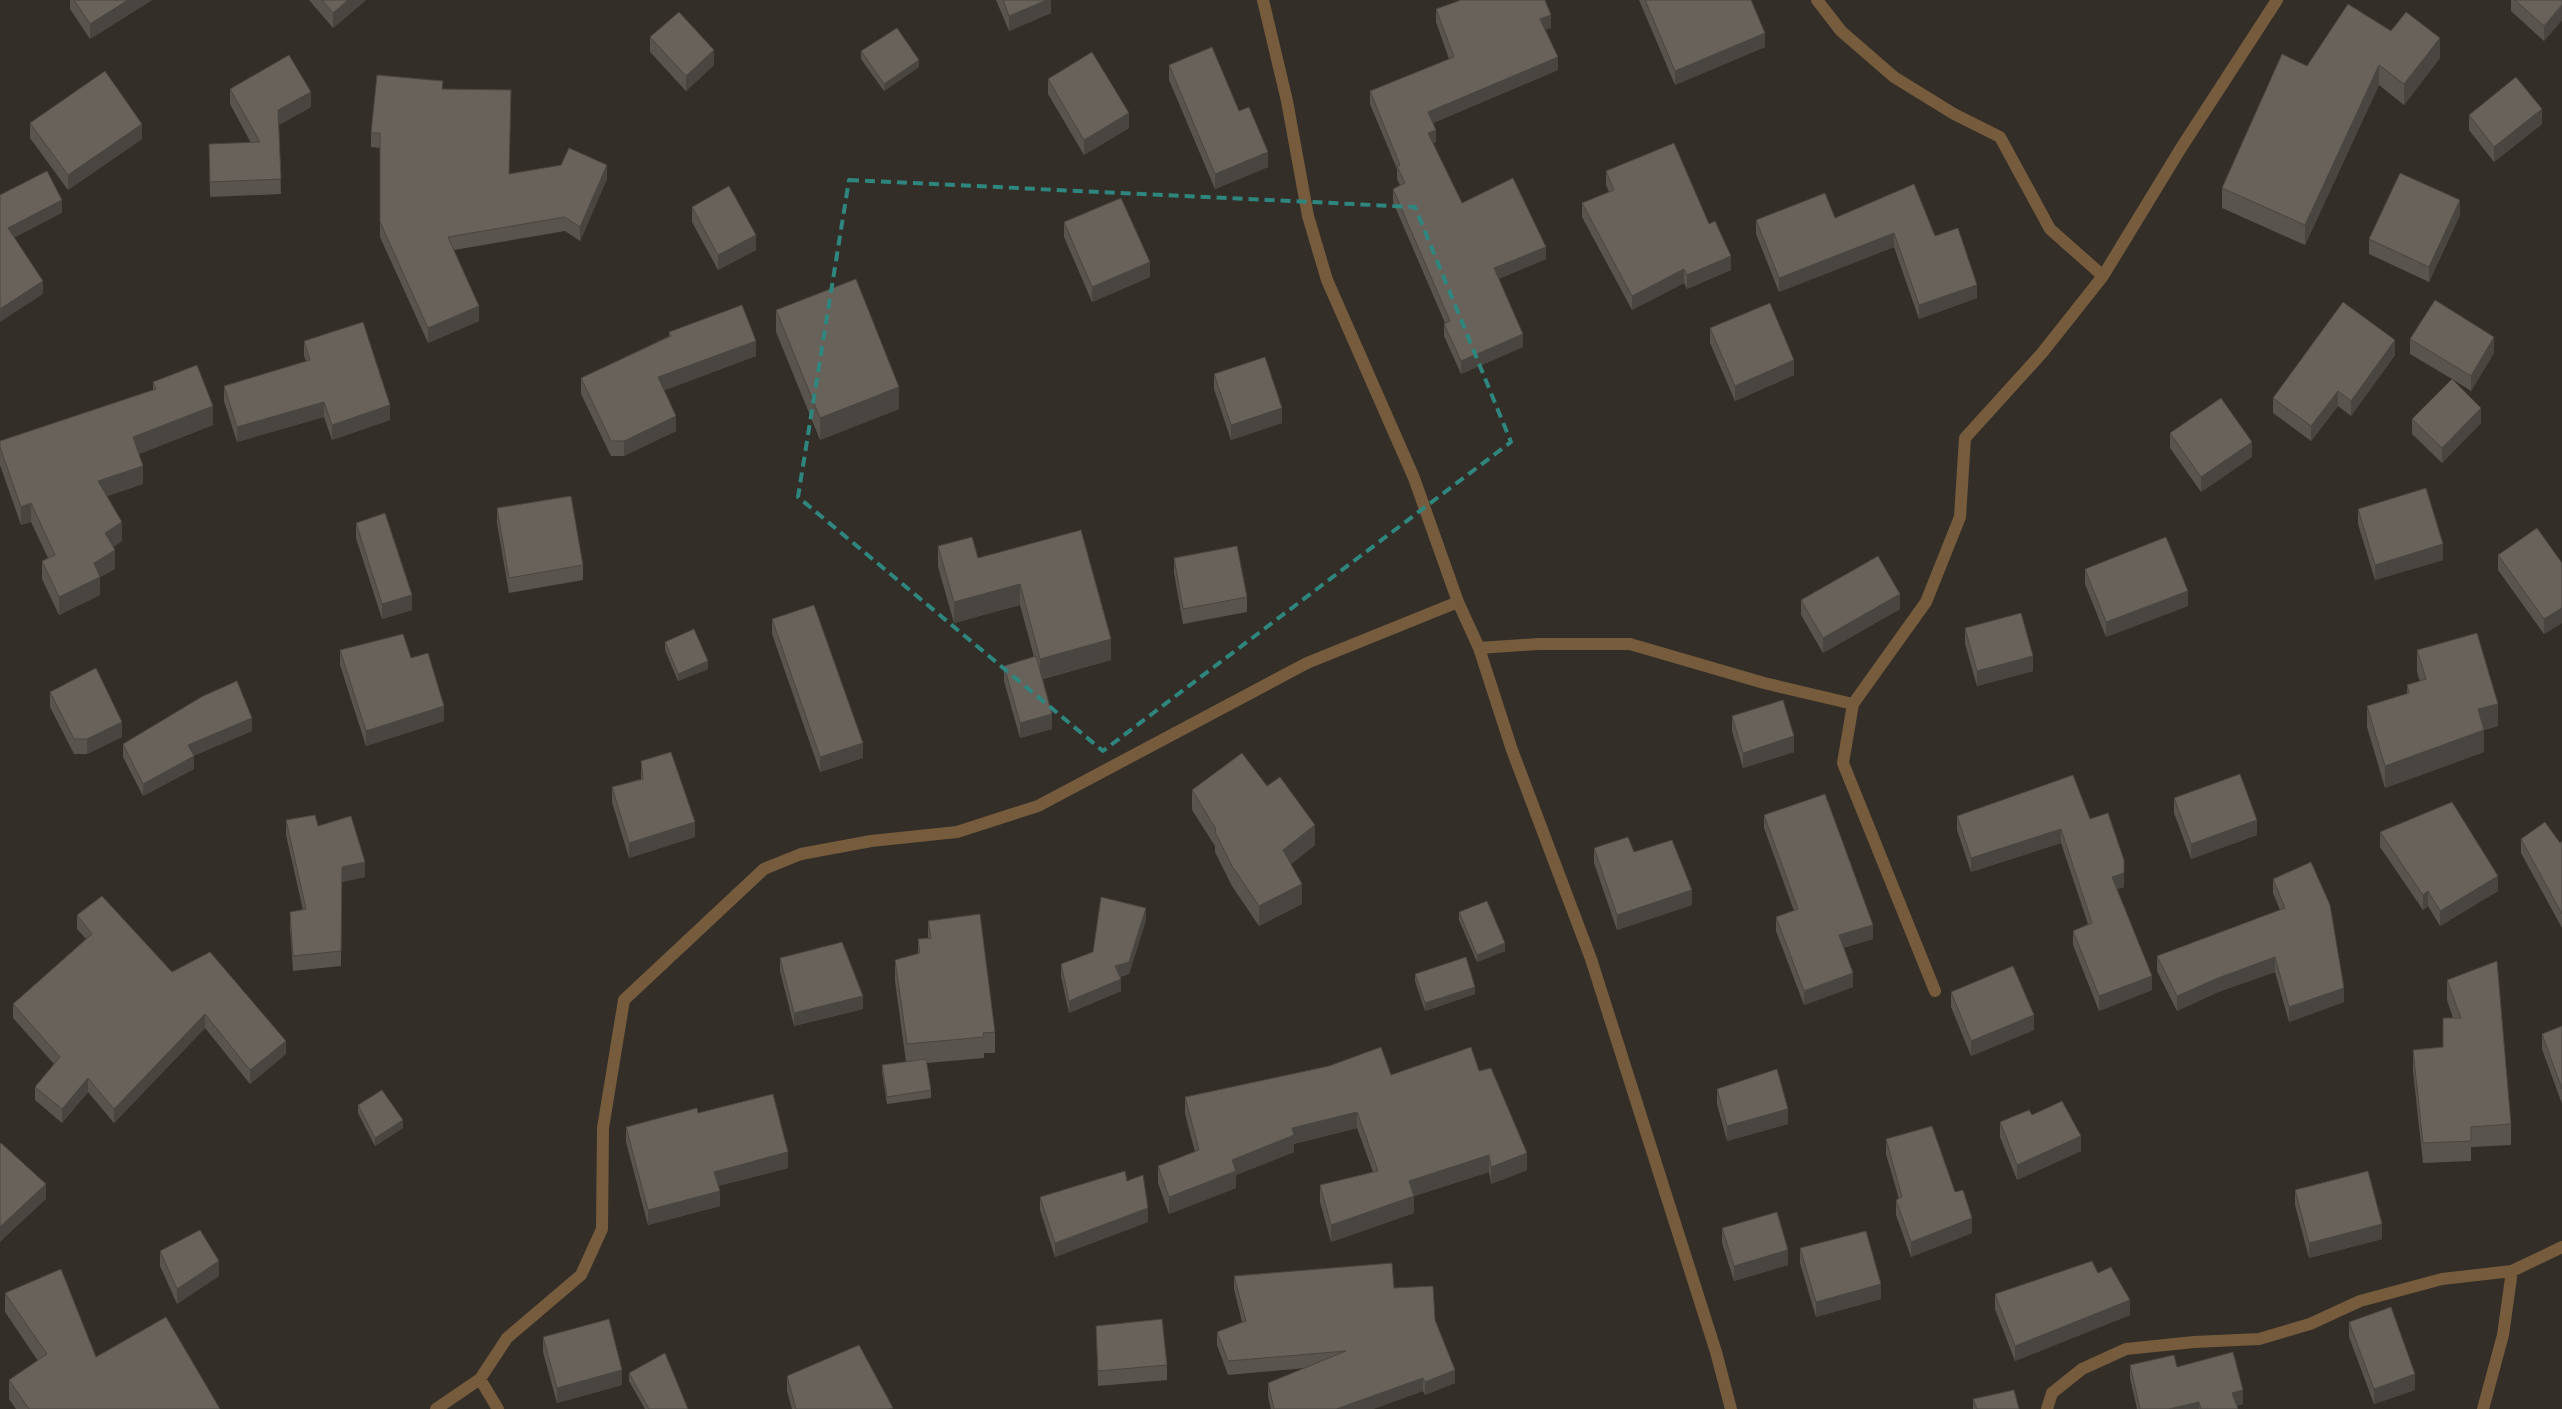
<svg xmlns="http://www.w3.org/2000/svg" width="2562" height="1409" font-family="Poppins,sans-serif">
<rect width="100%" height="100%" fill="#332e28"/>
<g fill="none" stroke-linecap="round" stroke-linejoin="round">
<!-- street -->
<path stroke="#765c3d" stroke-width="12" d="M1263 0 1287 101 1308 216 1327 280 1414 478 1458 602 1479 648 1512 750 1591 959 1716 1352 1731 1409
M1817 0 1841 31 1894 77 1954 114 2000 137 2050 229 2103 276
M1479 648 1538 644H1630L1764 683 1853 704
M1935 991 1843 763 1853 704 1926 602 1960 517 1965 438 2042 353 2103 276 2181 148 2277 0
M480 1379 498 1409
M436 1409 480 1379 507 1338 581 1275 602 1229 603 1128 624 1000 764 869 801 854 871 841 957 832 1038 806 1307 663 1458 602
M2047 1409 2052 1393 2082 1369 2126 1349 2194 1342 2259 1339 2310 1324 2360 1301 2442 1279 2512 1271
M2483 1409 2503 1335 2512 1271 2562 1247"/>
</g>
<!-- wall -->
<path fill="#59544e" d="M70 0H152L90 39 70 9Z
M309 0H366L333 28Z
M996 0H1051V13L1009 31Z
M1639 0H1751L1765 47 1675 85Z
M2511 0H2562V20L2544 41 2511 11Z
M1436 9 1551 28 1545 30 1558 70 1433 123 1436 142 1433 143 1462 203 1546 259 1498 279 1523 347 1461 374 1444 336V324L1445 323 1393 202V189L1400 185 1397 179V169L1370 104V91L1449 59 1436 22Z
M2391 31 2440 58 2404 105 2379 85 2305 245 2222 208V188L2307 66Z
M650 37 714 65 686 91 650 52Z
M861 51 919 67 884 91 861 59Z
M1169 65 1239 111 1268 167 1215 189 1169 80Z
M1048 79 1129 128 1084 155 1048 94Z
M230 89 311 107 279 125 281 194 210 197 209 144 251 143 230 104Z
M443 89 510 174 607 179 580 241 565 231 454 250 479 321 428 343 380 237V148L371 147V133Z
M2469 115 2542 124 2494 162 2469 130Z
M30 123 142 139 68 190 30 138Z
M1606 171 1709 224 1731 270 1687 289 1684 283 1632 310 1582 217V203L1609 192 1606 185Z
M692 207 756 250 718 270 692 222Z
M2460 215 2429 282 2369 254V239Z
M1835 218 1935 236 1977 298 1919 319 1894 247 1779 292 1756 234V220Z
M1064 222 1150 277 1092 302 1064 237Z
M776 310 899 409 820 440 776 332Z
M1710 328 1794 375 1735 401 1710 343Z
M669 332 756 356 664 390 676 431 624 456H611L581 394V378L669 336Z
M2410 339 2494 353 2471 391 2452 379 2481 423 2442 463 2412 434V419L2452 379 2410 354Z
M304 341 390 420 332 440 324 417 237 442 224 401V386L306 361 304 356Z
M2395 355 2351 416 2338 406 2311 441 2273 413V398Z
M1214 374 1282 423 1231 440 1214 389Z
M153 382 213 425 139 454 143 484 107 496 122 541 113 547 115 569 100 577V595L59 615 42 579V561L48 558 31 522 21 525 0 465V441L153 390Z
M2170 433 2252 457 2201 492 2170 448Z
M497 508 583 565V580L509 593 497 523Z
M2358 509 2443 560 2375 580 2358 524Z
M356 523 412 610 382 619 356 538Z
M1081 530 1111 660 1043 679 1052 729 1020 738 1004 681V666L1034 657 1020 605 954 623 938 567V546L978 558Z
M2498 555 2562 563V623L2544 634 2498 570Z
M1174 558 1247 597V612L1183 624 1174 573Z
M2085 569 2188 606 2106 637 2085 584Z
M1801 600 1900 609 1823 653 1801 615Z
M772 619 863 758 820 772 772 634Z
M1965 628 2033 671 1977 686 1965 644Z
M665 642 708 669 678 681 665 650Z
M340 650 411 658 444 721 366 746 340 665Z
M2417 650 2498 726 2484 730V752L2385 788 2367 727V706L2407 694V685L2420 681 2417 672Z
M50 692 122 737 87 754H74L50 707Z
M1732 716 1794 752 1743 768 1732 731Z
M252 731 193 756 194 769 143 796 123 757V744Z
M641 761 695 837 629 858 612 802V787L641 779Z
M1267 786 1315 845 1291 864 1302 904 1259 926 1232 886 1215 852V846L1192 810V790Z
M2174 798 2257 835 2191 859 2174 813Z
M1764 815 1873 939 1843 948 1853 987 1804 1005 1776 931V917L1794 911 1764 828Z
M1957 816 2090 819 2124 887 2117 889 2152 990 2099 1011 2073 945V931L2088 924 2061 843 1971 872 1957 830Z
M286 820 318 826 365 877 342 882 341 966 293 971 290 927V912L303 910 286 835Z
M2380 832 2498 891 2440 926 2428 906 2423 910 2380 847Z
M2521 839 2560 843 2562 841V928L2521 853Z
M1594 848 1634 852 1692 905 1617 930 1594 863Z
M2273 879 2344 1002 2289 1022 2275 972 2218 992 2177 1011 2157 971V956L2280 910 2273 893Z
M1459 912 1505 951 1477 962 1459 920Z
M77 915 172 972 286 1054 250 1084 205 1028 114 1123 88 1092 62 1123 35 1100V1087L54 1064 13 1018V1004L86 939 77 929Z
M1146 920 1129 974 1120 977 1121 991 1069 1013 1061 976V964L1093 952Z
M928 921 995 1032V1053H984V1058L927 1063 931 1090V1098L887 1104 882 1072V1065L906 1062 895 981V960L918 954V939L928 938Z
M780 958 863 1009 794 1026 780 971Z
M1415 974 1475 994 1425 1011 1415 981Z
M2447 980 2511 1124V1145L2471 1147V1161L2423 1163 2413 1071V1050L2443 1047 2453 1018 2447 1000Z
M1951 992 2034 1030 1971 1056 1951 1007Z
M2562 1026V1104L2542 1049V1034Z
M1479 1071 1527 1170 1491 1184 1489 1172 1414 1196V1213L1331 1242 1320 1202V1185L1373 1172 1357 1128 1294 1144V1152L1236 1175V1188L1169 1214 1158 1183V1166L1195 1152 1185 1114V1097L1391 1075Z
M1717 1089 1788 1124 1727 1141 1717 1104Z
M358 1105 403 1128 375 1146 358 1113Z
M2032 1115 2081 1151 2017 1180 2000 1137V1122Z
M626 1127 788 1168 718 1186 720 1206 648 1225 626 1142Z
M1886 1139 1972 1233 1911 1257 1896 1215V1200L1899 1199 1886 1154Z
M1127 1181 1148 1222 1055 1257 1040 1210V1197Z
M2295 1190 2382 1239 2309 1258 2295 1205Z
M1722 1228 1788 1265 1734 1281 1722 1243Z
M1800 1248 1881 1299 1816 1317 1800 1263Z
M160 1251 219 1276 177 1304 160 1266Z
M2098 1273 2130 1315 2015 1361 1995 1309V1294Z
M1234 1276 1394 1288 1435 1320 1455 1383 1425 1395 1423 1391 1373 1409H1271L1268 1397V1383L1305 1368 1228 1375 1217 1345V1332L1242 1322 1234 1289Z
M5 1293 96 1357 220 1409H16L9 1399V1380L38 1361 5 1312Z
M2349 1322 2415 1390 2374 1404 2349 1337Z
M1096 1326 1167 1365V1380L1098 1386Z
M543 1337 622 1385 557 1403 543 1352Z
M2130 1365 2177 1367 2243 1404 2236 1406 2238 1409H2137L2130 1378Z
M629 1373 688 1409H645L629 1381Z
M787 1376 893 1409H792L787 1391Z
M1973 1399 2019 1409H1973Z"/>
<!-- shaded-wall -->
<path fill="#494540" d="M128 0H152L90 39V24Z
M348 0H366L333 28V13Z
M1047 0H1051V13L1009 31V16Z
M2562 5V20L2544 41V26Z
M1551 15V28L1540 32V19Z
M1765 33V47L1675 85V71Z
M2440 38V58L2404 105V84Z
M714 50V65L686 91V76Z
M1558 57V70L1428 125V112Z
M919 60V67L884 91V84Z
M2379 65V85L2305 245V225Z
M311 92V107L278 125V110Z
M2542 109V124L2494 162V147Z
M1129 113V128L1084 155V140Z
M142 124V139L68 190V175Z
M1436 130V142L1428 146V133Z
M1268 152V167L1215 189V174Z
M607 165V179L580 241V227Z
M62 200V213L8 241V228Z
M2460 200V215L2429 282V267Z
M1894 233V247L1779 292V278Z
M756 235V250L718 270V255Z
M1546 247V259L1494 281V268Z
M1731 256V270L1687 289V275Z
M1150 262V277L1092 302V287Z
M1684 269V283L1632 310V296Z
M43 281V294L0 322V309Z
M1977 285V298L1919 319V305Z
M479 306V321L428 343V328Z
M1523 334V347L1461 374V361Z
M2494 337V353L2471 391V376Z
M2395 340V355L2351 416V401Z
M756 341V356L658 393V377Z
M1794 360V375L1735 401V386Z
M899 387V409L820 440V418Z
M2338 391V406L2311 441V426Z
M324 402V417L237 442V427Z
M390 405V420L332 440V425Z
M213 406V425L133 456V437Z
M1282 408V423L1231 440V425Z
M2481 408V423L2442 463V448Z
M676 416V431L624 456V441Z
M2252 442V457L2201 492V477Z
M143 466V484L98 499V481Z
M31 503V522L21 525V507Z
M122 522V541L105 551V533Z
M2443 544V560L2375 580V565Z
M115 550V569L100 577V595L59 615V597L94 563Z
M1020 584V605L954 623V602Z
M2188 591V606L2106 637V622Z
M1900 594V609L1823 653V638Z
M412 595V610L382 619V604Z
M2562 608V623L2544 634V619Z
M1111 639V660L1040 679V659Z
M2033 656V671L1977 686V671Z
M708 661V669L678 681V674Z
M2498 704V726L2478 731V709Z
M444 706V721L366 746V731Z
M1052 714V729L1020 738V723Z
M252 718V731L188 758V745Z
M122 722V737L87 754V739Z
M2484 730V752L2385 788V766Z
M1794 736V752L1743 768V753Z
M863 743V758L820 772V757Z
M194 756V769L143 796V784Z
M2257 820V835L2191 859V844Z
M695 822V837L629 858V843Z
M1315 825V845L1283 870V850Z
M2061 829V843L1971 872V858Z
M365 862V877L342 882 341 966 342 867Z
M2124 873V887L2112 891V877Z
M2498 876V891L2440 926V911Z
M1302 884V904L1259 926V906Z
M1692 890V905L1617 930V915Z
M2428 891V906L2423 910V895Z
M1146 908V920L1129 974 1115 978V966Z
M1873 925V939L1839 949V935Z
M1505 943V951L1477 962V955Z
M2275 957V972L2218 992 2177 1011V996L2218 978Z
M1853 973V987L1804 1005V991Z
M2152 976V990L2099 1011V996Z
M1121 979V991L1069 1013V1001Z
M1475 987V994L1425 1011V1003Z
M2344 988V1002L2289 1022V1007Z
M863 996V1009L794 1026V1013Z
M205 1014V1028L114 1123V1109Z
M2034 1015V1030L1971 1056V1041Z
M286 1041V1054L250 1084V1070Z
M88 1078V1092L62 1123V1109Z
M1788 1109V1124L1727 1141V1126Z
M1357 1112V1128L1294 1144V1152L1236 1175V1188L1169 1214V1197L1232 1160 1292 1128Z
M403 1120V1128L375 1146V1138Z
M2081 1136V1151L2017 1180V1165Z
M788 1152V1168L714 1187V1172Z
M1527 1153V1170L1491 1184V1167Z
M1489 1155V1172L1409 1198V1181Z
M46 1184V1199L0 1242V1227Z
M720 1191V1206L648 1225V1210Z
M1414 1196V1213L1331 1242V1225Z
M1148 1208V1222L1055 1257V1243Z
M1972 1218V1233L1911 1257V1242Z
M2382 1224V1239L2309 1258V1243Z
M1788 1250V1265L1734 1281V1266Z
M219 1261V1276L177 1304V1289Z
M1881 1284V1299L1816 1317V1302Z
M2130 1300V1315L2015 1361V1346Z
M622 1370V1385L557 1403V1388Z
M1455 1370V1383L1425 1395V1382Z
M2415 1374V1390L2374 1404V1389Z
M1423 1378V1391L1373 1409H1336Z
M2243 1390V1404L2232 1407V1393Z
M2199 1402V1409H2169Z"/>
<!-- building -->
<path fill="#68625b" stroke="#494540" d="M74 0H128L90 24Z
M322 0H348L333 13Z
M1003 0H1047L1009 16Z
M1461 0H1545L1551 15 1540 19 1558 57 1428 112 1436 130 1428 133 1462 203 1513 178 1546 247 1494 268 1523 334 1461 361 1444 324 1450 321 1393 189 1405 183 1397 166 1400 165 1370 91 1454 57 1436 9Z
M1645 0H1751L1765 33 1675 71Z
M2515 0H2562V5L2544 26Z
M2348 4 2391 31 2406 12 2440 38 2404 84 2379 65 2305 225 2222 188 2282 54 2307 66Z
M679 12 714 50 686 76 650 37Z
M897 28 919 60 884 84 861 51Z
M1212 47 1239 111 1249 107 1268 152 1215 174 1169 65Z
M1092 52 1129 113 1084 140 1048 79Z
M289 55 311 92 278 110 281 179 210 182 209 144 260 142 230 89Z
M105 71 142 124 68 175 30 123Z
M377 75 443 81 442 89 511 90 509 174 561 165 569 148 607 165 580 227 565 217 448 237 479 306 428 328 380 222V133H371Z
M2516 77 2542 109 2494 147 2469 115Z
M1674 143 1709 224 1715 221 1731 256 1687 275 1684 269 1632 296 1582 203 1614 190 1606 171Z
M47 171 62 200 8 228 43 281 0 309V195Z
M2400 173 2460 200 2429 267 2369 239Z
M1914 184 1935 236 1958 228 1977 285 1919 305 1894 233 1779 278 1756 220 1825 193 1835 218Z
M729 186 756 235 718 255 692 207Z
M1121 198 1150 262 1092 287 1064 222Z
M856 279 899 387 820 418 776 310Z
M2435 300 2494 337 2471 376 2410 339Z
M2343 302 2395 340 2351 401 2338 391 2311 426 2273 398Z
M1770 303 1794 360 1735 386 1710 328Z
M742 305 756 341 658 377 676 416 624 441H611L581 378 671 336 669 332Z
M363 322 390 405 332 425 324 402 237 427 224 386 310 360 304 341Z
M1265 357 1282 408 1231 425 1214 374Z
M197 365 213 406 133 437 143 466 98 481 122 522 105 533 115 550 94 563 100 577 59 597 42 561 55 555 31 503 21 507 0 447V441L156 389 153 382Z
M2452 379 2481 408 2442 448 2412 419Z
M2221 398 2252 442 2201 477 2170 433Z
M2426 488 2443 544 2375 565 2358 509Z
M571 496 583 565 509 578 497 508Z
M385 513 412 595 382 604 356 523Z
M2537 528 2562 563V608L2544 619 2498 555Z
M1081 530 1111 639 1040 659 1020 584 954 602 938 546 972 537 978 558Z
M2166 537 2188 591 2106 622 2085 569Z
M1237 546 1247 597 1183 609 1174 558Z
M1878 556 1900 594 1823 638 1801 600Z
M814 605 863 743 820 757 772 619Z
M2021 613 2033 656 1977 671 1965 628Z
M694 629 708 661 678 674 665 642Z
M2477 633 2498 704 2478 709 2484 730 2385 766 2367 706 2409 693 2407 685 2426 679 2417 650Z
M403 634 411 658 428 653 444 706 366 731 340 650Z
M1036 656 1052 714 1020 723 1004 666Z
M96 668 122 722 87 739H74L50 692Z
M237 681 252 718 188 745 194 756 143 784 123 744 203 696Z
M1783 700 1794 736 1743 753 1732 716Z
M671 752 695 822 629 843 612 787 643 779 641 761Z
M1242 753 1267 786 1280 777 1315 825 1283 850 1302 884 1259 906 1232 866 1215 832 1216 829 1192 790Z
M2240 774 2257 820 2191 844 2174 798Z
M2073 775 2090 819 2108 813 2124 860V873L2112 877 2152 976 2099 996 2073 931 2092 923 2061 829 1971 858 1957 816Z
M1825 794 1873 925 1839 935 1853 973 1804 991 1776 917 1798 909 1764 815Z
M2452 802 2498 876 2440 911 2428 891 2423 895 2380 832Z
M315 815 318 826 351 816 365 862 342 867 341 951 293 956 290 912 306 909 286 820Z
M2545 822 2560 843 2562 841V914L2521 839Z
M1628 837 1634 852 1672 840 1692 890 1617 915 1594 848Z
M2311 862 2330 905 2344 988 2289 1007 2275 957 2218 978 2177 996 2157 956 2285 908 2273 879Z
M102 896 172 972 210 952 286 1041 250 1070 205 1014 114 1109 88 1078 62 1109 35 1087 60 1057 13 1004 92 934 77 915Z
M1101 897 1146 908 1129 962 1115 966 1121 979 1069 1001 1061 964 1093 952Z
M1487 901 1505 943 1477 955 1459 912Z
M980 914 995 1032 983 1033 984 1037 907 1044 895 960 920 953 918 939 931 938 928 921Z
M842 942 863 996 794 1013 780 958Z
M1466 957 1475 987 1425 1003 1415 974Z
M2497 961 2511 1124 2471 1127V1141L2423 1143 2413 1050 2443 1047V1018H2461L2447 980Z
M2013 966 2034 1015 1971 1041 1951 992Z
M2562 1026V1089L2542 1034Z
M1381 1047 1391 1075 1471 1047 1479 1071 1491 1068 1527 1153 1491 1167 1489 1155 1409 1181 1414 1196 1331 1225 1320 1185 1378 1171 1357 1112 1292 1128 1294 1135 1232 1160 1236 1171 1169 1197 1158 1166 1199 1150 1185 1097 1329 1066Z
M926 1059 931 1090 887 1097 882 1065Z
M1777 1069 1788 1109 1727 1126 1717 1089Z
M382 1090 403 1120 375 1138 358 1105Z
M773 1094 788 1152 714 1172 720 1191 648 1210 626 1127 697 1108 698 1113Z
M2062 1101 2081 1136 2017 1165 2000 1122 2029 1110 2032 1115Z
M1932 1126 1955 1192 1963 1190 1972 1218 1911 1242 1896 1200 1902 1197 1886 1139Z
M1 1143 46 1184 0 1227V1144Z
M1125 1171 1127 1181 1143 1175 1148 1208 1055 1243 1040 1197Z
M2368 1171 2382 1224 2309 1243 2295 1190Z
M1777 1212 1788 1250 1734 1266 1722 1228Z
M200 1230 219 1261 177 1289 160 1251Z
M1866 1231 1881 1284 1816 1302 1800 1248Z
M2092 1261 2098 1273 2111 1267 2130 1300 2015 1346 1995 1294Z
M1392 1263 1394 1288 1433 1286 1435 1320 1455 1370 1425 1382 1423 1378 1336 1409H1274L1268 1383 1346 1351 1228 1361 1217 1332 1246 1321 1234 1276Z
M61 1269 96 1357 166 1317 220 1409H29L9 1380 47 1354 5 1293Z
M2391 1307 2415 1374 2374 1389 2349 1322Z
M609 1319 622 1370 557 1388 543 1337Z
M1162 1319 1167 1365 1098 1371 1096 1326Z
M859 1345 893 1408 888 1409H796L787 1376Z
M2233 1352 2243 1390 2232 1393 2238 1409H2201L2199 1402 2169 1409H2140L2130 1365 2174 1355 2177 1367Z
M665 1353 688 1409H649L629 1373Z
M2014 1390 2019 1409H1977L1973 1399Z"/>
<!-- marked area -->
<path fill="none" stroke="#2f867f" stroke-width="4" stroke-dasharray="10 6" stroke-linejoin="round" d="M849 180 1415 207 1511 442 1103 751 798 497Z"/>
</svg>
